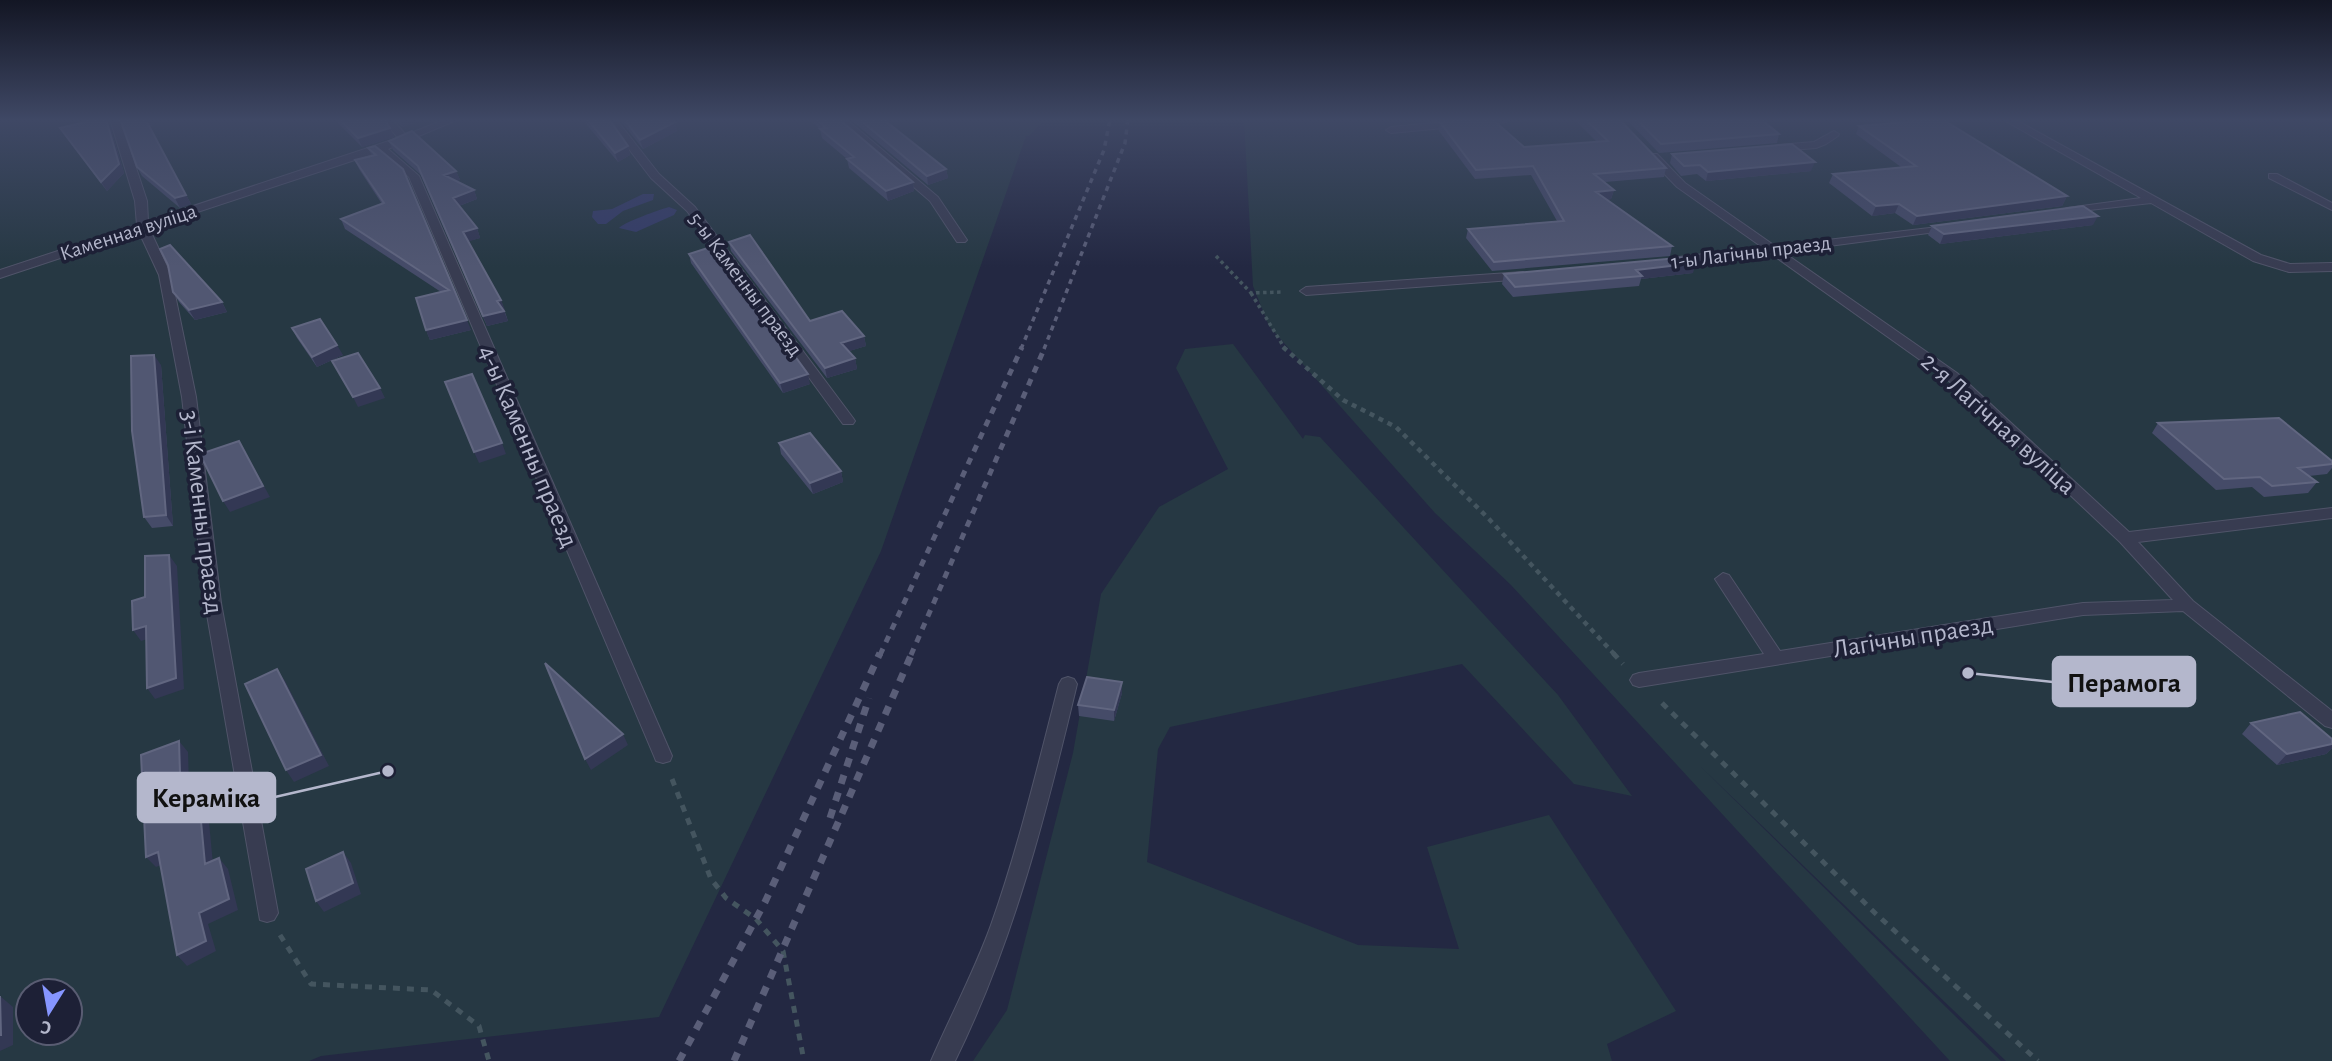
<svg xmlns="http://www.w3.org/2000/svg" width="2332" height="1061" font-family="'Alegreya Sans',sans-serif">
<rect width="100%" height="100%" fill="#232842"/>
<!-- green -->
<path fill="#263843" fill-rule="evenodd" d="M0 119H1045L1029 136H1026L881 551 659 1017 321 1056 309 1061H0ZM28 991H70V1033H28Z
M1244 119H2332V1061H2006L1700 766 2001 1061H1950L1511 585 1435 513 1269 326 1253 286Z
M1233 344 1303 439 1305 435 1320 437 1558 695 1632 796 1574 784 1462 664 1170 727 1158 749 1147 862 1358 945 1459 949 1427 847 1549 815 1676 1011 1607 1044 1612 1061H973L1007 1010 1073 753 1101 594 1159 507 1228 469 1176 368 1185 349Z"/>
<!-- water -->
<path fill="#343c68" d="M643 194H654L653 200 623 211 606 224H598L592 217 593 211 612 209Z
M669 207 677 210 674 215 636 232 619 228C625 222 658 210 669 207Z"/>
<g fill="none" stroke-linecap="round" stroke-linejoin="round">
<!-- lane casing -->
<g stroke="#505469" stroke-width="2">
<path id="lane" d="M110 119H120L147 201 148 221 398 138 382 119H392L406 135 446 119H459L388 149 419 176 672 756 670 761 663 763 656 761 654 756 409 177 379 152 149 228 171 275 196 397 221 603 278 913 274 920 267 922 260 920 205 603 182 397 159 275 139 232 0 278V270L137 225 135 201Z
M606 119H616L659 174 695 207 853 418 855 421 853 424H843L687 211 651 178Z
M835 119H846L938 197 967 240 965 242H957L930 201Z
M1477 119H1511L1506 122 1391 133 1386 130 1391 127Z
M2002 119H2014L2261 255 2290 264 2332 263V271L2289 272 2253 261 2151 203 2063 213 2061 211 2067 208 2141 198Z
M1834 131 1839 134 1838 136 1826 144 1816 148 1777 151 1772 148 1777 145 1814 142Z
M1649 154H1657L1685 183 1775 246 1955 225 1957 227 1951 230 1783 252 1957 373 2129 532 2332 508V518L2138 542 2193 601 2332 711V728L2325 726 2183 611 2083 615 1639 687 1633 685 1630 680 1633 675 1639 673 1764 654 1715 579 1723 573 1729 575 1780 651 2083 603 2173 600 2120 542 1947 379 1770 253 1667 265 1665 262 1671 258 1762 247 1677 187 1649 158Z
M2269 174H2277L2332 203V210L2269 178Z
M1523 272 1527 273V279L1306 295 1300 291 1306 287Z
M1068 677 1074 679 1077 684C1046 814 1014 941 955 1061H931C951 1015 974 972 991 925 1019 846 1038 765 1059 684L1062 679Z"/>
</g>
<!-- path-far2 -->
<path stroke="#44555f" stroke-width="3.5" stroke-dasharray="3.5 3.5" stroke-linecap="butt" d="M1216 256 1251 293 1283 292
M1251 293 1285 349"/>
<!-- path-far1 -->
<path stroke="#44555f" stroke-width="4.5" stroke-dasharray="5 5" stroke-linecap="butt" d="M1283 347 1343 400 1396 427 1489 519 1615 655"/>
<!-- path -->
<path stroke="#44555f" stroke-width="5" stroke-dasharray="7 7" stroke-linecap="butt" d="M1613 653 1623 664
M1662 703 1876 914 2038 1061
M672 779 711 879 726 898 756 919 783 951 804 1061
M280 935 311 984 431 990 479 1026 489 1061"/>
<!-- lane -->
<use href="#lane" fill="#383c51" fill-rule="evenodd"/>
<!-- rail-far2 -->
<path stroke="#5a5e78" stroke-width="3.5" stroke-dasharray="5 5" stroke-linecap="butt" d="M1021 349 1104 150 1110 119
M1044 349 1125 143 1128 119"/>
<!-- rail-far1 -->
<path stroke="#5a5e78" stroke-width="5" stroke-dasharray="7 7" stroke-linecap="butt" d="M880 655 1022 347
M911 655 1045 347"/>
<!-- rail -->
<path stroke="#5a5e78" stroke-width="7" stroke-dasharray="9 9" stroke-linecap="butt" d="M830 818 869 698
M679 1061 765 902 880 653
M734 1061 912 653"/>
</g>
<!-- wall -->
<path fill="#454b68" d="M83 119H108L124 173 107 191 66 137 60 128 85 122Z
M120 119 154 125 149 126 191 204 180 208 142 176 137 167Z
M334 119H384L390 128 394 137 362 147Z
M394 119H426L403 127Z
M582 119H609L628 146 630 155 618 162Z
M619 119H662L675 122 677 131 643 149Z
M808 119H839L913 182 914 191 888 201 849 168 847 159 822 138 820 129Z
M850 119H883L946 169 948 178 928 185Z
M1574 119H1619L1666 168 1664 177 1605 182 1614 190 1611 199 1606 200 1672 246 1670 256 1492 271 1466 238 1468 229 1557 221 1531 175 1475 179 1439 131 1440 122 1524 147 1597 142Z
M1626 119H1761L1779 134 1777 143 1659 153Z
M1859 126 2067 196 2062 206 1913 225 1895 213 1872 216 1829 183 1833 174 1901 167 1856 134Z
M389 141 456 171 460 180 456 181 474 190 477 199 459 206 477 228 480 238 468 241 501 300 508 321 487 326 421 175 393 150Z
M375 146 471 330 430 340 426 330 441 292 345 229 341 219 382 204 359 169 355 160 372 156 368 148Z
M1672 154 1811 171 1706 181 1697 174 1681 176 1670 163Z
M2093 225 1940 244 1928 235 1932 226Z
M729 242 810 321 864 336 866 346 849 351 855 358 857 369 827 378 731 251Z
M689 254 810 384 783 393 691 263Z
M1693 273 1641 279 1639 286 1513 297 1502 284 1504 274Z
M173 292 222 302 227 312 195 320 179 302Z
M292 328 343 355 317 367 297 338Z
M161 365 173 526 152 528 144 517Z
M2158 423 2332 461V468L2327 474 2309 476 2317 482 2308 493 2264 497 2252 487 2216 490 2152 433Z
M779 443 841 471 843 482 813 494 781 454Z
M1122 682V693L1114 721 1079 716 1078 705Z
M2251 723 2332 739V748L2326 754 2277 765 2242 734Z"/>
<!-- shaded-wall -->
<path fill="#333854" d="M106 119H108L124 173 107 191 101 182Z
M142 119H150L154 125 149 126 191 204 180 208 175 198Z
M399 119H426L403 127Z
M1431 119H1451L1431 121Z
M675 122 677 131 643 149 640 140Z
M390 128 394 137 362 147 358 138Z
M628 146 630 155 618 162 615 153Z
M1815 162 1811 171 1706 181 1708 172Z
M946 169 948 178 928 185 927 176Z
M456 171 460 180 448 184 444 175Z
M913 182 914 191 888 201 886 191Z
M474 190 477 199 456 207 453 198Z
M1614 190 1611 199 1594 201 1596 192Z
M2067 196 2062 206 1913 225 1917 216Z
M1899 204 1895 213 1872 216 1876 206Z
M2098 216 2093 225 1940 244 1944 234Z
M477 228 480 238 467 242 463 232Z
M1696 263 1693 273 1641 279 1642 276 1636 270Z
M501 300 505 310 501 311H504L508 321 487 326 483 316 497 301Z
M222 302 227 312 195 320 189 310Z
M467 320 471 330 430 340 426 330Z
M864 336 866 346 843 353 841 343Z
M337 345 343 355 317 367 312 357Z
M154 355 161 365 173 526 166 515Z
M855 358 857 369 827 378 825 368Z
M808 374 810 384 783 393 780 383Z
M380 388 385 398 358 407 353 397Z
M239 441 270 497 230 512 223 501Z
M502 443 506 454 479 463 474 452Z
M841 471 843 482 813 494 810 483Z
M169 555 177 566 184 689 155 699 147 688Z
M146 626 154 637 141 641 133 630Z
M277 669 285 681 329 766 294 782 286 770Z
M1122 682V693L1114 721V710Z
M623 734 628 745 591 770 585 759Z
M179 741 188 752 190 818 181 807Z
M2332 744V748L2326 754 2277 765 2287 754Z
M199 800 208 811 214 875 205 864Z
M158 852 167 863 156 867 146 857Z
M343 852 351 863 361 894 324 912 316 901Z
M219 858 228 869 238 910 208 924 216 951 187 966 177 955 199 913Z
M0 996 13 1007V1045L0 1051Z"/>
<!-- building -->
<path fill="#515772" stroke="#616680" stroke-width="2" d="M84 119H106L119 164 101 182 60 128 86 122Z
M120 119H142L148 124 186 195 175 198 137 167Z
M339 119H384L390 128 358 138Z
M587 119H609L628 146 615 153Z
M624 119H662L675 122 640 140Z
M816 119H839L913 182 886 191 847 159 854 157 820 129 826 128Z
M859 119H883L946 169 927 176Z
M1477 119H1492L1524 147 1608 141 1585 119H1619L1666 168 1594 174 1614 190 1596 192 1672 246 1494 262 1468 229 1564 221 1533 166 1476 170 1440 122Z
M1636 119H1761L1779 134 1661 144Z
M1942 119 2067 196 1917 216 1899 204 1876 206 1833 174 1916 166 1859 126Z
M412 131 456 171 444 175 474 190 453 198 477 228 463 232 501 300 497 301 504 311 483 316 418 166 389 141Z
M1792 144 1815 162 1708 172 1700 165 1684 166 1672 154Z
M375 146 403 169 467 320 426 330 416 298 449 290 341 219 384 203 355 160 376 155 368 148Z
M2083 206 2098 216 1944 234 1932 226Z
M750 235 810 321 842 311 864 336 841 343 855 358 825 368 729 242Z
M170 245 222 302 189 310 173 292 168 265 160 249Z
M714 246 808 374 780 383 689 254Z
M1688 257 1696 263 1636 270 1642 276 1515 287 1504 274Z
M320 319 337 345 312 357 292 328Z
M358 353 380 388 353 397 332 361Z
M154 355 166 515 144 517 132 431 131 356Z
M472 374 502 443 474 452 445 382Z
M2279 418 2332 461V464L2298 468 2317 482 2272 486 2260 477 2224 479 2158 423Z
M810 433 841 471 810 483 779 443Z
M239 441 263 486 223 501 200 454Z
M169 555 176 678 147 688 146 626 133 630 132 601 145 597V556Z
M545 663 623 734 585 759Z
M277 669 321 755 286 770 245 684Z
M1087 677 1122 682 1114 710 1078 705Z
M2300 712 2332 739V744L2287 754 2251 723Z
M179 741 181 807 199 800 205 864 219 858 229 899 199 913 206 941 177 955 158 852 146 857 141 755Z
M343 852 353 883 316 901 306 869Z
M0 996 1 1035H0Z"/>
<!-- sky -->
<linearGradient id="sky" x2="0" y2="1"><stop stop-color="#131624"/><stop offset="0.45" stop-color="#3f4865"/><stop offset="1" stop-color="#3f4865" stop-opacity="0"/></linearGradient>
<rect width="2332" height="267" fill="url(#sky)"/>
<g text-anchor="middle" stroke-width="7" stroke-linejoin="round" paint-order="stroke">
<!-- far-street labels -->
<g font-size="21" fill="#b4b7cc" stroke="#1d2036">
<text transform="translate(128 232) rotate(-18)" y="7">Каменная вуліца</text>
<text transform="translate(1751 252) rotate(-7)" y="7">1-ы Лагічны праезд</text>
<text transform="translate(746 284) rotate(53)" y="7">5-ы Каменны праезд</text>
</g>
<!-- street labels -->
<g font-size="26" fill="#b4b7cc" stroke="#1d2036">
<text transform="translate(1999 423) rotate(42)" y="9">2-я Лагічная вуліца</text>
<text transform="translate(529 446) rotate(67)" y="9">4-ы Каменны праезд</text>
<text transform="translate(203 512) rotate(83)" y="9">3-і Каменны праезд</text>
<text transform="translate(1913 636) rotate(-9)" y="9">Лагічны праезд</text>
</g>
</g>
<!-- callouts -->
<path fill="none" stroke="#b4b7cc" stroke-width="2.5" d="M1968 673L2053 682M388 771L275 797"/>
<g fill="#b4b7cc" stroke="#1d2036" stroke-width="2.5">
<circle cx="1968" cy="673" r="7"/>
<circle cx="388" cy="771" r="7"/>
</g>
<g fill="#b4b7cc" stroke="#b4b7cc" stroke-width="2.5">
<rect x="2053" y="657" width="142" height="49" rx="7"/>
<rect x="138" y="773" width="137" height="49" rx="7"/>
</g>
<g font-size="28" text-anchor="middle" font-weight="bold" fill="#111">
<text x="2124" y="692">Перамога</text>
<text x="206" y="807">Кераміка</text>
</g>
<!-- north arrow -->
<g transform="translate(49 1012) rotate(191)"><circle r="33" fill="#1d2036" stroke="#595c72" stroke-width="2"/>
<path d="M0-5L12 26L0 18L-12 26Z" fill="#8695ff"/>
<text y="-10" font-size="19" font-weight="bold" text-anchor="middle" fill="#b4b7cc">С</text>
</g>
</svg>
